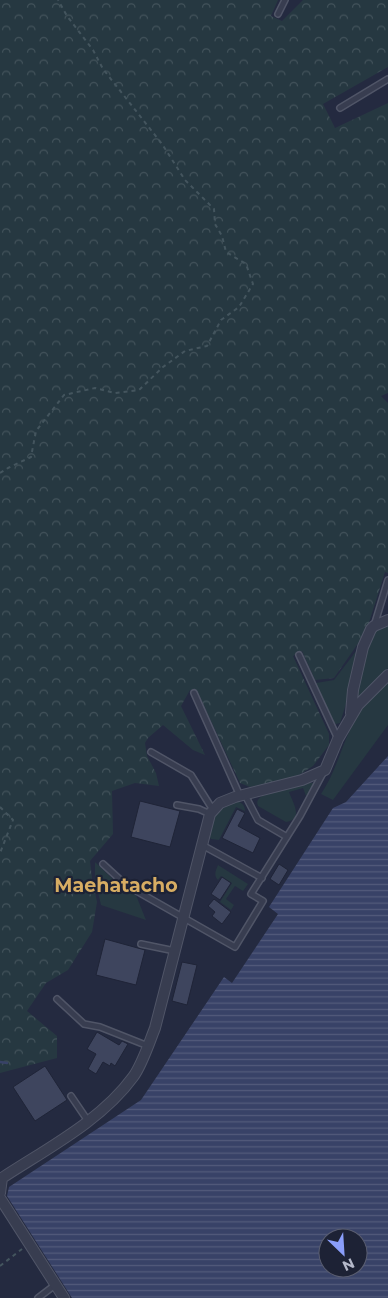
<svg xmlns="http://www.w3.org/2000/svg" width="388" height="1298" font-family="Montserrat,sans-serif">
<defs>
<pattern id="forest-crowns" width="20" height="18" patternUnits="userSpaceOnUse" patternTransform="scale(1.25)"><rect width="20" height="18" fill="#263841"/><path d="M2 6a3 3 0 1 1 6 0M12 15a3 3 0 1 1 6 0" fill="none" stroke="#43535b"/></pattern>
<pattern id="water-rules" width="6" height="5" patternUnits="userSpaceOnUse" patternTransform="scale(1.25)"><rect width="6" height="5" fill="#384267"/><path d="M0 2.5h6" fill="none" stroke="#535b7b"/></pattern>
</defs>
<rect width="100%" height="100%" fill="#242a40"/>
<!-- grass -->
<path fill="#263841" d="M388 623V668L361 696 357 697 355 691 367 642 374 631Z
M360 646 346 704 340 723 336 724 334 722 316 683 334 680Z
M388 682V725L333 800 321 794C338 769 343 738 359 713 367 702 378 692 388 682Z
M309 783H313V787L306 796 303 788 289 792C293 803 304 819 286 822L258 806C256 801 258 799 262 796Z
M237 801C242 803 245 805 245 811L236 807 219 840 211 839 209 836C214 814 216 811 237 801Z
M95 862 121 887 136 895 146 920 101 905 95 880Z
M218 865 248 884 243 891 235 886 226 899 234 905 231 910 220 902 232 883 221 876 218 880C213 875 216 870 218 865Z"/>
<!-- forest -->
<path fill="url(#forest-crowns)" d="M0 0H278L271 16 282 21 303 0H388V67L323 104 335 128 388 103V393L381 396 388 403V573L385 572 366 632 334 678 315 680 302 651 293 656 329 734V745L313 766 299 775 279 782 250 787 240 783 197 691 190 690 181 706 205 755 193 750 163 725 148 738 145 743 147 756 156 773 159 786 135 783 112 791 113 834 90 861 92 878 97 902 92 932 68 970 46 983 27 1011 57 1036V1058L0 1073Z"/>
<!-- water -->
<path fill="url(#water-rules)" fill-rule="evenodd" d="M388 756V1298H72L7 1196 9 1187 141 1100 224 977 232 983 278 914 269 907 333 808 346 802ZM328 1238H358V1268H328Z"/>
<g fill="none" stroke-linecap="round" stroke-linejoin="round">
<!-- stream -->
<path stroke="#384267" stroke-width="2.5" d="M0 1062 7 1063"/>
</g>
<!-- building -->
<path fill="#3e455e" stroke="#1f2437" d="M140 801 180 811 170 847 131 837Z
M237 809 245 813 238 826 260 838 253 853 222 838Z
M279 864 288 870 279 885 270 879Z
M222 877 231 883 220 900 211 894Z
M214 899 231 912 222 924 212 916 215 912 208 906Z
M105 939 145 950 136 985 96 975Z
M182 962 197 965 187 1005 172 1001Z
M97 1032 119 1045 122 1041 128 1044 115 1066 111 1063 110 1066 103 1062 96 1074 88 1069 96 1054 87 1049Z
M45 1066 67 1100 35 1121 13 1087Z"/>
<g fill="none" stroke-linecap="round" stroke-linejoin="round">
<!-- service casing -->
<g stroke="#505567" stroke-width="8">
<path id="service" d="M278 14 285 0
M340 108 388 79
M374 626 388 580
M299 655 338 739
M194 693 240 796
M151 752 191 775 213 810
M245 795 258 820 287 837
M177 805 199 809 210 814
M202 845 262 878
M103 864 126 885 235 947 263 901 251 894 300 816 324 771
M141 944 175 951
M57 999 84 1024 100 1027 148 1046
M71 1096 88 1121
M38 1298 55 1285"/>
</g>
<!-- minor casing -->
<g stroke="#505567" stroke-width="12">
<path id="minor" d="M351 713 353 690 363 647 371 629 374 626 388 620
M0 1193 2 1178C46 1149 101 1121 133 1077 142 1065 149 1043 155 1028L210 814 220 803 235 797 302 780 325 770 338 739 358 705 388 675
M0 1198 64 1298"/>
</g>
<!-- path -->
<path stroke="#44555e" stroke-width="2" stroke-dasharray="4 4" stroke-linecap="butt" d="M0 473 8 468 31 457 36 431 64 395 95 388 115 393 139 390 163 367 185 351 207 346 221 320 239 307 253 284 246 264 226 252 222 236 215 224 214 209 185 180 162 144 103 69 93 50 67 16 58 0
M0 807 13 820 0 853
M0 1266 22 1249"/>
<!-- service -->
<use href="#service" stroke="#383d50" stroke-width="5"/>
<!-- minor -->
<use href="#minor" stroke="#383d50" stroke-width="10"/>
</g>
<g text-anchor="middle" stroke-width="4.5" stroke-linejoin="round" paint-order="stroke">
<!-- quarter labels -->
<g font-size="19" font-weight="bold" fill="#d7ad63" stroke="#1d2235">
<text x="116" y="892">Maehatacho</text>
</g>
</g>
<!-- north arrow -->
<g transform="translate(343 1253) rotate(155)"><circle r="24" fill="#1d2235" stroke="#5a5e71"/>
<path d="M0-4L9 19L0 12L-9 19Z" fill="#8a9efa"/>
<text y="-8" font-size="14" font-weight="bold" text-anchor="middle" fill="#b5b9ca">N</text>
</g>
</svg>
